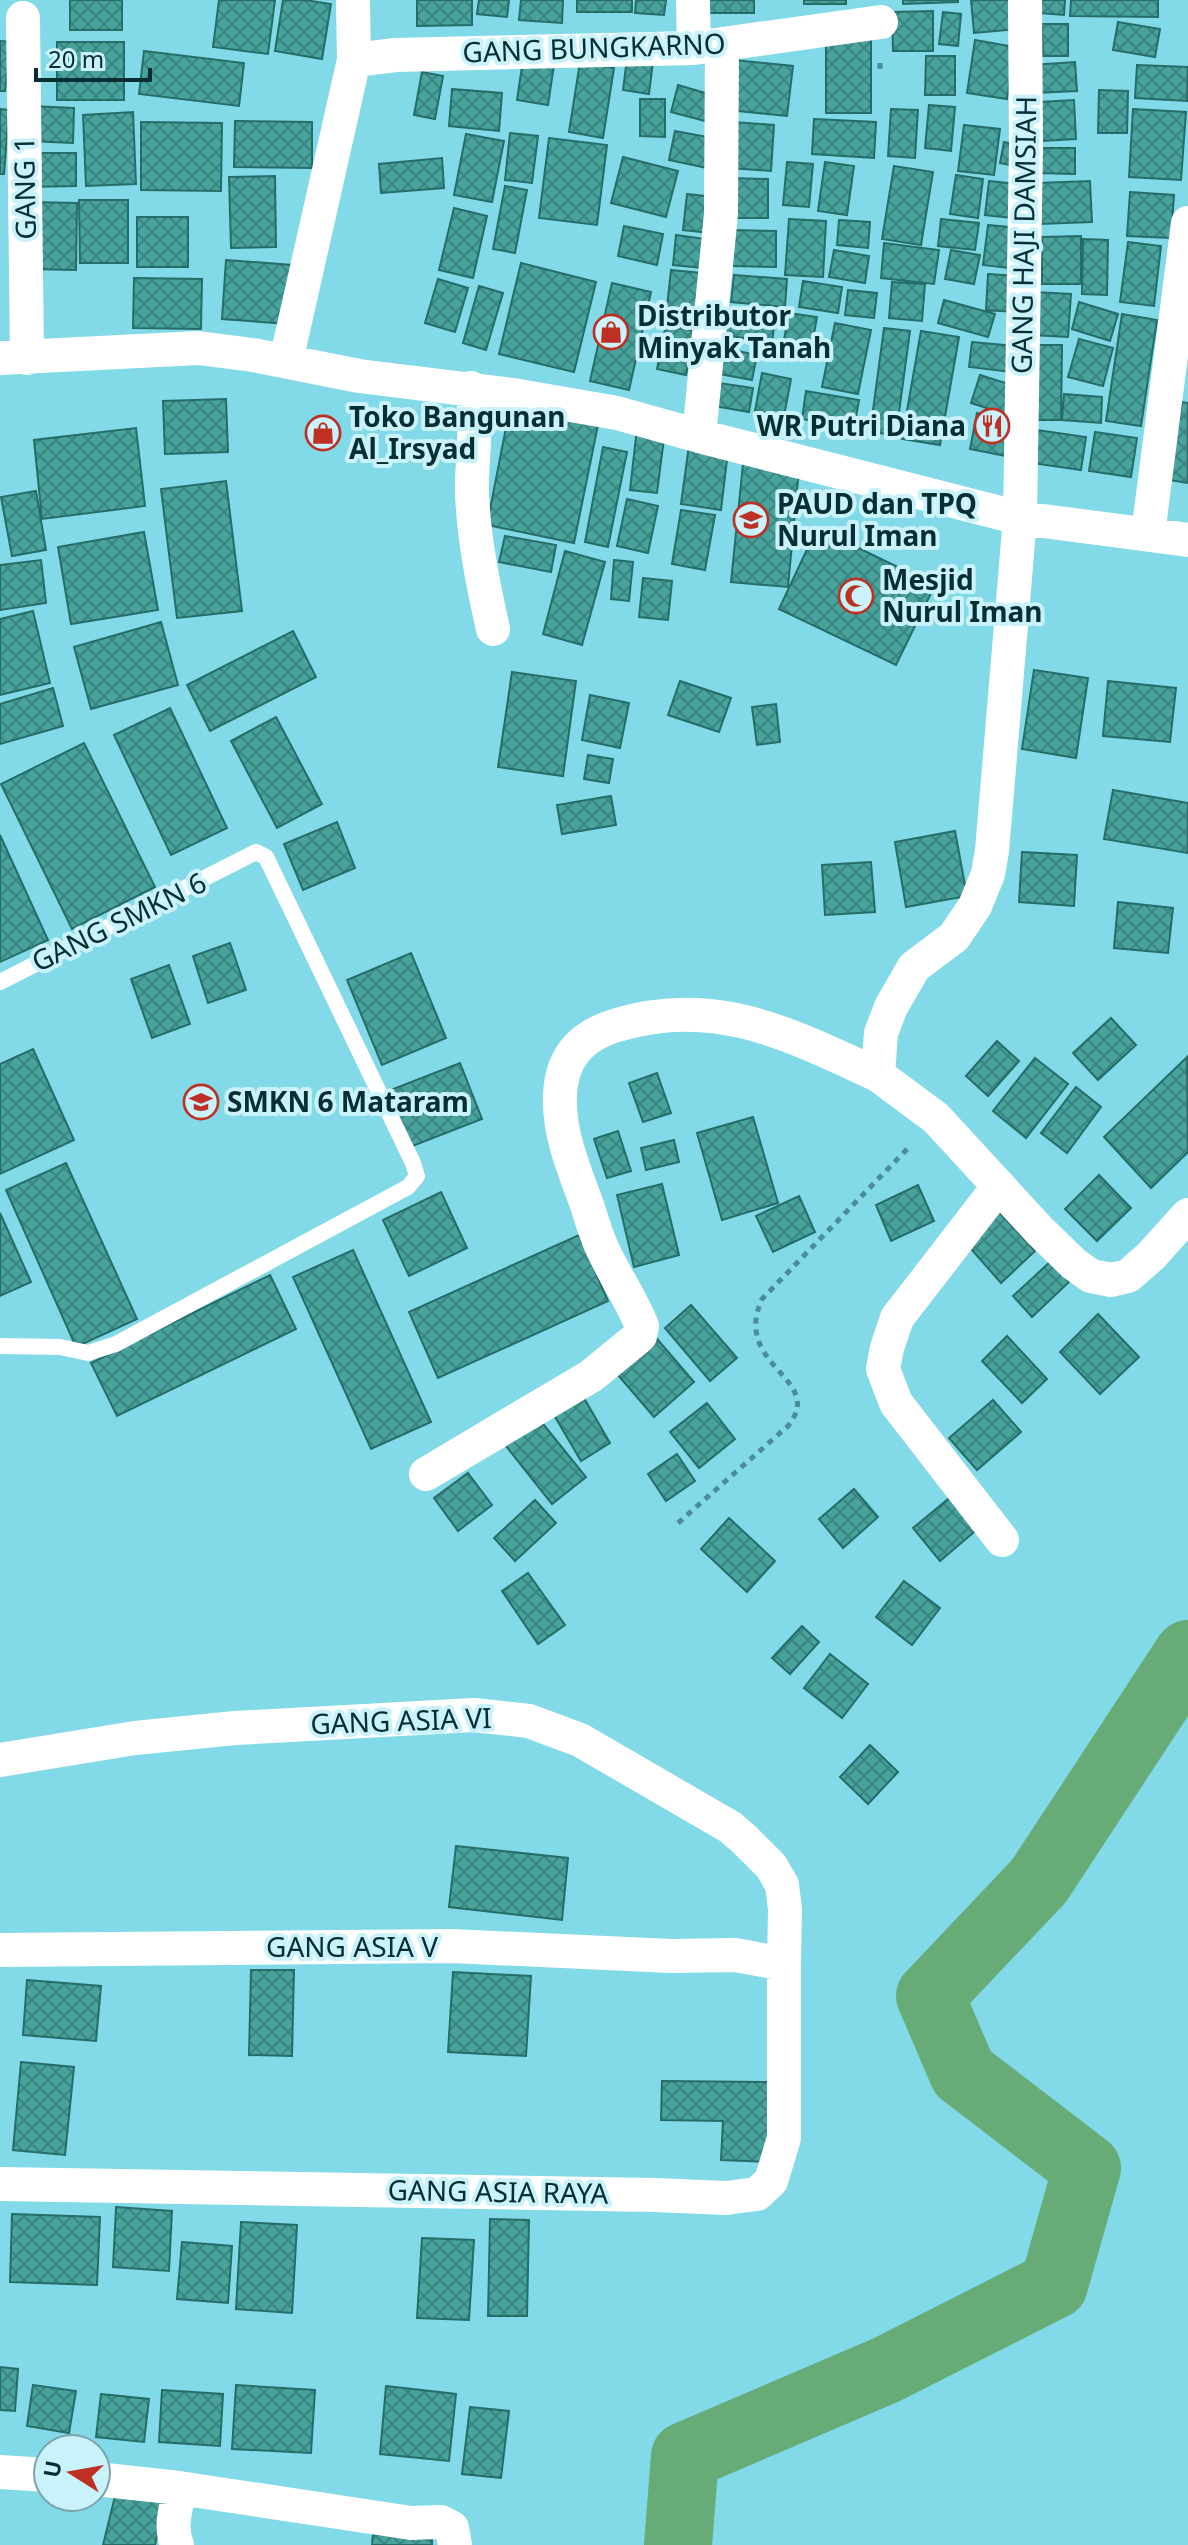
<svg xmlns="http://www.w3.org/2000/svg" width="1188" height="2545" font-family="'Noto Sans',sans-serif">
<defs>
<pattern id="building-cross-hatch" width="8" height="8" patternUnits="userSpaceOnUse" patternTransform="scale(2)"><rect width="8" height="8" fill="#48a39d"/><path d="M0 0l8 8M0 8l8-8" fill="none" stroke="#3a8581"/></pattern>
</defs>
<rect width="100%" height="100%" fill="#82d9e8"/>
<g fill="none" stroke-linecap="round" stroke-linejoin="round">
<!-- river -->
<path stroke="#67ac76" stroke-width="68" d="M678 2545 685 2456 886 2370 1054 2285 1087 2168 963 2073 930 1996 1039 1881 1188 1654"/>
</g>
<!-- building -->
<path fill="url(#building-cross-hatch)" stroke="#266c68" stroke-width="2" d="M70 0H122V30H70Z
M219 0H275L268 54 213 47Z
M283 0H305L331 4 322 59 275 51Z
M417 0H472V25L417 26Z
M479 0H509L507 17 477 14Z
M521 0H563L562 23 519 20Z
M577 0H632V12H577Z
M636 0H666L664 15 635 13Z
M705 0H754V13H706Z
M804 0H846V4H804Z
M903 0H958V2L903 4Z
M971 0H1016L1018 29 974 33Z
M1041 0H1065L1064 15 1040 13Z
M1071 0H1158V17L1070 16Z
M933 11V51H893L892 12Z
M943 12 961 14 958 46 939 44Z
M1118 22 1160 29 1155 57 1113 50Z
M1042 24H1068V56H1043Z
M826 31 871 32V113H826Z
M975 40 1015 47 1007 99 967 93Z
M0 41 11 42 5 91H0Z
M57 42H124V100H57Z
M144 51 244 63 239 106 139 94Z
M628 51 654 54 649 94 623 90Z
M926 56H955V95H925Z
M523 60 554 65 548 105 517 100Z
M734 60 793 66 787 116 729 110Z
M580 62 614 68 603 138 569 132Z
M1075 62 1077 91 1034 93 1032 65Z
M1137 65 1188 67 1187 101 1135 98Z
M422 72 443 76 435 119 414 115Z
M678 85 712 95 705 121 671 112Z
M452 89 502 93 499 131 449 126Z
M1099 90 1128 91 1127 133H1098Z
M640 99H665V137L640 136Z
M1074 100 1076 139 1042 141 1040 102Z
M929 105 955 107 951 151 925 148Z
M31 106 74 108 73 143 29 141Z
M0 109 9 110 4 174H0Z
M891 109 918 110 915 158 888 156Z
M1133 109 1186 112 1181 180 1129 177Z
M133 112 136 184 86 186 83 115Z
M814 119 876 122 874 158 812 154Z
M235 121 312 122V168L234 167Z
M141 122 222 123 221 191 141 190Z
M733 122 774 125 771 171 730 168Z
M964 125 1000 129 994 175 958 171Z
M675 131 713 138 707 168 669 160Z
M510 133 538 136 532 183 505 180Z
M466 134 504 141 492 202 454 195Z
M549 138 607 145 597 225 539 218Z
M1004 142 1023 146 1019 167 1000 163Z
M1036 148H1075V174L1035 173Z
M28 153H76V186L28 187Z
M623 157 678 171 666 217 611 203Z
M442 158 444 188 381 193 379 164Z
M787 162 813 164 809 207 783 205Z
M825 162 854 166 847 215 818 211Z
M894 166 933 172 921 245 882 239Z
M956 175 983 179 978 218 950 214Z
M275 176 276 247 231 248 229 177Z
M729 178 768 179V218H729Z
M989 181 1017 184 1012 218 985 215Z
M1090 181 1092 222 1039 224 1038 183Z
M505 186 527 190 515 253 493 249Z
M1130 192 1174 195 1171 238 1127 236Z
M687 194 714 197 710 233 683 230Z
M79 200H128V263H80Z
M33 202 77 203 76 270 31 269Z
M454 208 487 216 473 278 439 270Z
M137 217H188V267H137Z
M789 219 826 221 823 277 785 275Z
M941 219 979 223 975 250 938 246Z
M839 220 870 222 868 248 837 245Z
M988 225 1020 228 1016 269 983 265Z
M624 226 663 234 657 265 618 256Z
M732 230 776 231V267L732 266Z
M676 235 706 239 703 268 673 265Z
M1081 236V284H1042V237Z
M1083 239 1108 240 1107 295 1082 294Z
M1128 242 1161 246 1154 306 1120 302Z
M884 243 939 250 934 284 881 278Z
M834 250 869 256 865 283 829 277Z
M951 250 980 255 974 284 945 279Z
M226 260 292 265 287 324 222 319Z
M521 263 596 282 574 372 499 354Z
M671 270 712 274 706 320 666 316Z
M988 274 1019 276 1016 312 986 310Z
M734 275 787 279 785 307 731 302Z
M134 278 202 279 201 329 133 328Z
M438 279 468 288 455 332 425 323Z
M803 281 842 287 838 313 799 307Z
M892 282 925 284 922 321 889 318Z
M612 283 651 292 629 390 590 381Z
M479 286 503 293 486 350 463 343Z
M848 290 877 293 874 318 845 315Z
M1034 292 1071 294 1068 337 1031 335Z
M944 300 995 314 988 337 938 323Z
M1079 302 1118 314 1110 341 1072 329Z
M728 312 775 319 772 343 725 335Z
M789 313 817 317 809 361 781 356Z
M1122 314 1157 320 1141 426 1106 421Z
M835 323 871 330 858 394 822 387Z
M666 325 695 331 686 375 657 369Z
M884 328 910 331 896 435 870 432Z
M921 331 959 337 940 445 902 439Z
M1079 339 1113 348 1103 386 1068 377Z
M972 342 1014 346 1011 372 969 367Z
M1036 345H1062L1061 420H1035Z
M719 347 757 355 752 380 714 373Z
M762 373 791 379 784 416 755 411Z
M980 375 1021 388 1012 416 971 403Z
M712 382 753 388 749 412 708 405Z
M806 391 859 400 854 428 802 419Z
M1064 394 1102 397 1101 423 1062 420Z
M226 399 228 452 165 454 163 401Z
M1182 402 1188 403V483L1169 480Z
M510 407 598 425 574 543 487 525Z
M977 413 1019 422 1011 457 970 449Z
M136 428 145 506 42 519 34 440Z
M637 428 665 431 657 493 630 490Z
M1037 430 1086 437 1081 470 1032 463Z
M1095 432 1137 438 1131 477 1089 471Z
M689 445 728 451 721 510 681 504Z
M603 447 627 452 608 547 585 542Z
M743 464 799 469 788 587 731 582Z
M226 481 242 611 177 618 161 489Z
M36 491 46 550 12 556 1 497Z
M627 499 658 506 648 553 617 546Z
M681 510 715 515 705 570 672 564Z
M817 528 935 585 896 665 779 609Z
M144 532 158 610 71 624 58 547Z
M505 536 556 545 551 572 499 562Z
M565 551 605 562 582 645 543 634Z
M41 560 46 603 0 610V565Z
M614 560 633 562 629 601 611 599Z
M643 578 672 581 668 620 639 617Z
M33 611 50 683 0 695V619Z
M161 622 178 685 91 709 74 647Z
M293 631 316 677 210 731 187 685Z
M1034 670 1088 678 1076 758 1022 749Z
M512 672 576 681 563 776 498 767Z
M680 681 731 698 719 732 668 715Z
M1108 681 1176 688 1170 742 1103 736Z
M53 688 63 726 0 744V704Z
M590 695 629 703 620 748 582 740Z
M776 704 780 742 757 745 752 707Z
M170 708 227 828 171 855 114 735Z
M276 717 322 804 277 828 231 741Z
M84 743 155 887 72 929 1 784Z
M588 755 613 759 609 783 584 779Z
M1113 790 1188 803V853L1104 839Z
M611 796 616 825 562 834 557 805Z
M337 822 355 868 303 890 284 844Z
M955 831 967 896 906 907 895 842Z
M0 835 48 940 0 962Z
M1022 852 1077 855 1074 906 1019 902Z
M871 862 875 912 825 915 822 865Z
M1118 902 1173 908 1168 953 1114 948Z
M230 943 246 990 208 1003 193 956Z
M411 953 446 1038 382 1065 347 980Z
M169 965 190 1024 152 1038 131 979Z
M1111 1018 1136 1045 1098 1080 1073 1053Z
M997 1041 1019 1061 988 1096 966 1076Z
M33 1049 74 1140 0 1174V1064Z
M1187 1057 1188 1152 1151 1188 1104 1137Z
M1035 1058 1068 1084 1026 1138 993 1111Z
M460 1063 482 1119 410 1147 388 1091Z
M657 1073 671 1113 643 1122 629 1083Z
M1076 1087 1101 1107 1067 1153 1041 1133Z
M753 1117 778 1203 722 1220 697 1133Z
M618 1131 631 1171 607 1178 594 1139Z
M674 1140 679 1162 646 1170 641 1148Z
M66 1163 137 1319 76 1347 6 1190Z
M1099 1175 1131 1208 1097 1241 1065 1209Z
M662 1184 679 1255 634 1267 617 1195Z
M918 1185 934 1221 891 1241 876 1205Z
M441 1192 467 1248 409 1276 383 1220Z
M799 1196 815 1232 773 1252 756 1216Z
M998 1211 1035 1251 1001 1283 965 1242Z
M0 1213 31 1282 0 1296Z
M579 1235 608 1301 438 1378 409 1312Z
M353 1250 431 1422 371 1449 293 1277Z
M1051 1261 1069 1282 1032 1317 1013 1296Z
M270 1275 296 1329 117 1416 91 1363Z
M691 1305 737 1358 710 1381 665 1328Z
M1098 1314 1139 1357 1100 1394 1060 1352Z
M652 1333 694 1382 654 1417 612 1368Z
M1007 1336 1047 1379 1022 1403 982 1361Z
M584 1398 610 1443 581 1461 554 1415Z
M993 1400 1021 1432 977 1470 949 1438Z
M707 1403 735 1439 699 1468 670 1432Z
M535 1414 586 1477 552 1504 502 1441Z
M677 1454 695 1481 666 1501 648 1474Z
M468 1473 492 1505 458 1531 434 1498Z
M854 1489 878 1517 843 1548 819 1519Z
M953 1495 980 1527 940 1561 913 1528Z
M535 1500 556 1523 515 1561 494 1538Z
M729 1518 775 1561 747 1592 701 1549Z
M528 1573 565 1625 538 1644 502 1591Z
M904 1581 940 1608 912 1645 876 1617Z
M802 1626 819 1642 790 1674 772 1658Z
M830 1654 868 1684 842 1718 804 1688Z
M870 1745 898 1772 868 1804 840 1777Z
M456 1846 568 1858 562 1920 449 1907Z
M251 1970H294L292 2056 249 2055Z
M453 1972 531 1976 526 2056 448 2052Z
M27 1980 101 1986 96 2041 23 2035Z
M21 2062 74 2067 65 2155 13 2150Z
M662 2081 771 2082 769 2162 721 2160 723 2121 661 2120Z
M116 2207 172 2211 169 2271 113 2267Z
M12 2214 100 2217 97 2285 10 2282Z
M490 2219 529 2220 527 2316H488Z
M241 2222 297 2225 292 2313 236 2309Z
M422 2238 474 2240 469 2320 417 2318Z
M182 2242 232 2246 228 2303 177 2299Z
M0 2367 18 2369 15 2411 0 2410Z
M33 2385 76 2391 69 2433 27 2426Z
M236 2385 315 2390 311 2453 232 2449Z
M386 2386 456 2394 449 2461 380 2454Z
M162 2390 223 2394 220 2446 159 2442Z
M101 2394 149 2399 144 2442 96 2437Z
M470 2407 509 2411 501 2478 462 2474Z
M117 2488 166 2500 155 2545H103Z
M373 2534 432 2540V2545H372Z"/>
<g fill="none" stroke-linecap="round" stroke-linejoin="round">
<!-- path -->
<path stroke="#4a8c97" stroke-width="5" stroke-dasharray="6 6" stroke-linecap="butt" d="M880 69V57
M678 1523 788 1426C827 1378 731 1367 762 1299L911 1145"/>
<!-- lane -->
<path stroke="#fff" stroke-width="16" d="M0 982 256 852 266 857 413 1163 417 1176 408 1187 116 1344 88 1353 60 1347 0 1346"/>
<!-- street -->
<path stroke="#fff" stroke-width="34" d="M693 0 694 48
M1025 0 1026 147 1020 518 992 851 988 874 975 906 954 937 914 967 891 1007 881 1033 878 1075 936 1118 1039 1230 1074 1264 1091 1276 1111 1280 1128 1276 1151 1256 1188 1215
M23 18 27 358
M354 60 396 55 694 48 881 22
M0 358 198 348 253 355 359 376 513 395 617 413 699 436 1020 518 1188 540
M286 361 354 60 353 0
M471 388C479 422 471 459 472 494 474 540 483 584 493 629
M699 436 721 214 722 44
M1148 534 1188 223
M999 1186 897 1318 887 1348 883 1369 896 1403 1002 1540
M426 1474 591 1376 640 1336 642 1326C631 1299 615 1276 603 1250 596 1236 592 1220 587 1205 575 1172 559 1135 560 1099 560 1059 580 1036 617 1025 717 995 790 1035 878 1075
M0 1760 135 1738 235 1728 474 1715 529 1721 580 1740 730 1827 744 1839 771 1866 782 1885 785 1909 784 1964 735 1955 671 1956 452 1946 0 1950
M0 2184 655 2195 726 2198 757 2194 771 2181 784 2138V1964
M0 2472 48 2475
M96 2479 179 2488 411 2523 441 2522 452 2528 455 2545
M177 2545C169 2525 177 2508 179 2488"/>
</g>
<!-- icons -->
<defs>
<g id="shop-ring" transform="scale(1.8)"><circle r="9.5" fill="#c9f2fa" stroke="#bd3023" stroke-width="1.5"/><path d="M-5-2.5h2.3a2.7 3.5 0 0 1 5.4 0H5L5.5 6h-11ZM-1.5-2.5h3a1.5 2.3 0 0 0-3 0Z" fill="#bd3023"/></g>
<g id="restaurant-ring" transform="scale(1.8)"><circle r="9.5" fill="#c9f2fa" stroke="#bd3023" stroke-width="1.5"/><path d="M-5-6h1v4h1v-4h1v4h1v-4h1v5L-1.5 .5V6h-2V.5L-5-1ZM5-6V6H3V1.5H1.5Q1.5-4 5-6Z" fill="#bd3023"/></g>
<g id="school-ring" transform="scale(1.8)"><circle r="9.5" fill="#c9f2fa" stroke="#bd3023" stroke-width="1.5"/><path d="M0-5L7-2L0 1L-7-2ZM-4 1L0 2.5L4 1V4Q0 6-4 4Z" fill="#bd3023"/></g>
<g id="mosque-ring" transform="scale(1.8)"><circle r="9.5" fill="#c9f2fa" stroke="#bd3023" stroke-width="1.5"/><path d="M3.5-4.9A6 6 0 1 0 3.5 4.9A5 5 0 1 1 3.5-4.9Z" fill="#bd3023"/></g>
</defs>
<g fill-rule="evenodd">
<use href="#shop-ring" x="611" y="332"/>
<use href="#restaurant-ring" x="992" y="426"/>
<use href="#shop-ring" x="323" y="433"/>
<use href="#school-ring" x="751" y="520"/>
<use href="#mosque-ring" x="856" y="596"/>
<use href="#school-ring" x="201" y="1102"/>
</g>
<g text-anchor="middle" stroke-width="8" stroke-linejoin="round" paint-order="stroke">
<!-- street labels -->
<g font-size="28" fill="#062e33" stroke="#c9f2fa">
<text transform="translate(594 48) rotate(-2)" y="10">GANG BUNGKARNO</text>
<text transform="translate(25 188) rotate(-91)" y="10">GANG 1</text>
<text transform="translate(1024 235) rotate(-89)" y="10">GANG HAJI DAMSIAH</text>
<text transform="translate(119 922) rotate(-26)" y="10">GANG SMKN 6</text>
<text transform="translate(401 1721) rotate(-2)" y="10">GANG ASIA VI</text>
<text x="352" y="1957">GANG ASIA V</text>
<text transform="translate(498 2192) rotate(1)" y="10">GANG ASIA RAYA</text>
</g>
<!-- poi labels -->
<g font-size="28" font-weight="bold" fill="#062e33" stroke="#c9f2fa" text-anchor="start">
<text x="637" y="326">Distributor<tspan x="637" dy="32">Minyak Tanah</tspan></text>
<text x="349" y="427">Toko Bangunan<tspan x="349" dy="32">Al_Irsyad</tspan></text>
<text x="966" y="436" text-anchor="end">WR Putri Diana</text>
<text x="777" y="514">PAUD dan TPQ<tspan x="777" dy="32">Nurul Iman</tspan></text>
<text x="882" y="590">Mesjid<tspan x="882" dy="32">Nurul Iman</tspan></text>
<text x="227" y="1112">SMKN 6 Mataram</text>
</g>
</g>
<!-- north arrow -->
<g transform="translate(72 2473) rotate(281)"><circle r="38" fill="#c9f2fa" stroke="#7ba4aa" stroke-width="2"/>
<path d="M0-6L14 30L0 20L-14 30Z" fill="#bd3023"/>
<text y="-12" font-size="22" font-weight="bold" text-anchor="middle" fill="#062e33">U</text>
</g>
<!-- scale -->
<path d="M36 68v12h114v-12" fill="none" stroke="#062e33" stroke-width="4"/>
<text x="48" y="68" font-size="24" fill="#062e33" stroke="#c9f2fa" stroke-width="6" paint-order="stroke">20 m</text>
</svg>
